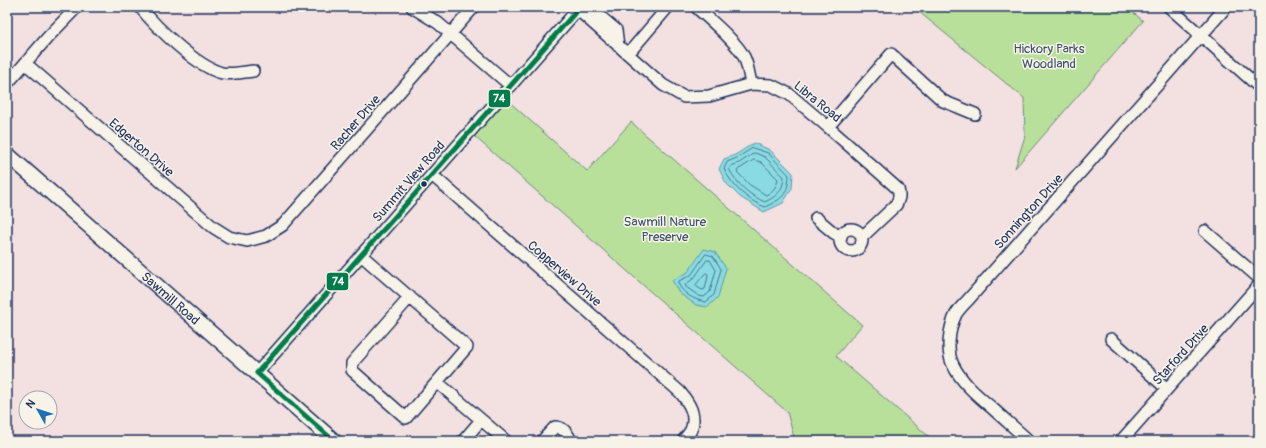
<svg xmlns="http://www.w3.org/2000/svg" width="1266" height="448" font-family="Pangolin,sans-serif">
<rect width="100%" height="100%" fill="#f3e0e0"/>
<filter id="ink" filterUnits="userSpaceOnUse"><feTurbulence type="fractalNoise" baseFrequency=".025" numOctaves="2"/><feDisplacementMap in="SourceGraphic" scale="8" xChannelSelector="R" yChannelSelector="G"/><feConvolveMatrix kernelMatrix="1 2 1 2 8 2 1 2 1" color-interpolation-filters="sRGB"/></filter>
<g filter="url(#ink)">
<!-- green -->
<path fill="#b9e09b" stroke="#6a887c" d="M913 7H1127L1143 21 1015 168 1025 136 1024 98Z
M507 100 587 171 631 122 862 325 836 356 934 441H795L787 412 474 136Z"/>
<!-- water -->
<path fill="#8adbe1" stroke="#5e96ad" d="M754 143 770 150 793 173 792 188 783 203 764 212 740 197 726 183 719 169 724 159 735 155Z
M704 249 715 252 726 268 718 297 708 307 696 305 679 293 672 280 688 272Z"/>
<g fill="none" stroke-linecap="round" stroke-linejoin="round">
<!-- shore -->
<path stroke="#477492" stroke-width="1" d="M753 148 768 153 789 175C788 195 782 199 765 207 747 200 732 186 724 169L727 162 737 158Z
M755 153 765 157 784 177C783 191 777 196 765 202 750 196 737 184 729 169L731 166 739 163Z
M754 160 761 162 778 179C777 187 772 192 766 195L750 185 737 172 738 170Z
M706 254 713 256 721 269 714 295 706 302C694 300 683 294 678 283L679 281 691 275Z
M707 260H710L716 270 710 292 704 297 699 296 686 287 685 285 694 278Z
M706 273 708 274V276L705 289 702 290 697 287 696 285Z"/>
<!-- minor casing -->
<g stroke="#1b2f5e" stroke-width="14">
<path id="minor" d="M140 7C156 27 197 67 222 73 231 75 243 72 253 71
M412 7 438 23 511 86
M589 7 616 30 618 46
M696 7C709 19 737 42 744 57 748 65 749 75 751 84
M1169 7 1259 87
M578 10 663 85 684 97 709 96 751 84 771 85 789 94 828 127 898 189C900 196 899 199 896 205L862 237
M628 54 668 7
M25 63 213 227 229 237 247 241 266 236 283 225 474 7
M7 84 48 37 77 7
M828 127 891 54 943 101 975 114
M432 175 680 392C689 403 697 415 691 430 689 434 685 438 683 441
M816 218 834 233 841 237
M840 240a11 11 0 1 1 22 0a11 11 0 1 1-22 0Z
M1205 231 1259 278
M361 255 467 347 406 418 354 372 352 370V363L410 297
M1111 339 1167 389
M257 373 580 7
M437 382 506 441
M463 441 481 420
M542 441 555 427C563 427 568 434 571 441
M1029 441C1017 430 1004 419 992 408 978 396 962 383 953 365 946 351 949 328 956 314 959 309 964 304 968 300L1226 7
M1121 441 1259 285"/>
</g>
<!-- major casing -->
<g stroke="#1b2f5e" stroke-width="17">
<g id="major">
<path id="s1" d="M7 154 334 441"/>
</g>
</g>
<!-- minor -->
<use href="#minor" stroke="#f7f3e8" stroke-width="11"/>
<!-- major -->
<use href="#major" stroke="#f7f3e8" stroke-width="14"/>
<!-- bus-1 casing -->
<g stroke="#f7f3e8" stroke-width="8">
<path id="bus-1" d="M257 373 580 7
M257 373 334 441"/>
</g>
<!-- bus-1 -->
<use href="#bus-1" stroke="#007b4b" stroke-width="5"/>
</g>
</g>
<!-- markers -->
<circle fill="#1b2f5e" stroke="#f7f3e8" stroke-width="1.5" cx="424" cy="184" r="3.5"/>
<g text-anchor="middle" stroke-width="3" stroke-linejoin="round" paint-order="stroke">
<!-- park labels -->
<g font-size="13" fill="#3b526a" stroke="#f7f3e8">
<text x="1049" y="53">Hickory Parks<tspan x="1049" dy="15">Woodland</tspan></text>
<text x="665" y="226">Sawmill Nature<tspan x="665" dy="15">Preserve</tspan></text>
</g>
<!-- street labels -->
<g font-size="13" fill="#1b2f5e" stroke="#f7f3e8">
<text transform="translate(818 101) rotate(39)" y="5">Libra Road</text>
<text transform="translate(355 122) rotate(-49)" y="5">Racher Drive</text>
<text transform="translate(142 147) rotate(41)" y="5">Edgerton Drive</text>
<text transform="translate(408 181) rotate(-49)" y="5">Summit View Road</text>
<text transform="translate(1028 211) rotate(-48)" y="5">Sonnington Drive</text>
<text transform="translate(565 273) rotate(41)" y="5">Copperview Drive</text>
<text dy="5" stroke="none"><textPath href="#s1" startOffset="218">Sawmill Road</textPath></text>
<text transform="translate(1180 354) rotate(-48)" y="5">Starford Drive</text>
</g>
</g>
<g stroke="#f7f3e8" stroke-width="1.5">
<rect x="488" y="89" width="23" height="19" rx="4" fill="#007b4b"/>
<rect x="326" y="272" width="23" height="19" rx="4" fill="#007b4b"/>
</g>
<g font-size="11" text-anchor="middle" font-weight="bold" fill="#fff">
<text x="499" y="102">74</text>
<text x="338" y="285">74</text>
</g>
<!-- margin -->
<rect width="1266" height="448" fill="none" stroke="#f7f3e8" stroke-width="24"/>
<rect x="12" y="12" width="1242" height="424" fill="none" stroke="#1b2f5e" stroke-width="1.5" filter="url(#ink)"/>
<!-- north arrow -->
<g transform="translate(38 410) rotate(309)"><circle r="19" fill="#f7f3e8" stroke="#9fa5b1"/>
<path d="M0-3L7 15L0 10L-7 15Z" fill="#1f6fb2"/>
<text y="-6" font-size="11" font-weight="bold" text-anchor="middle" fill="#1b2f5e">N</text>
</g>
</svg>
